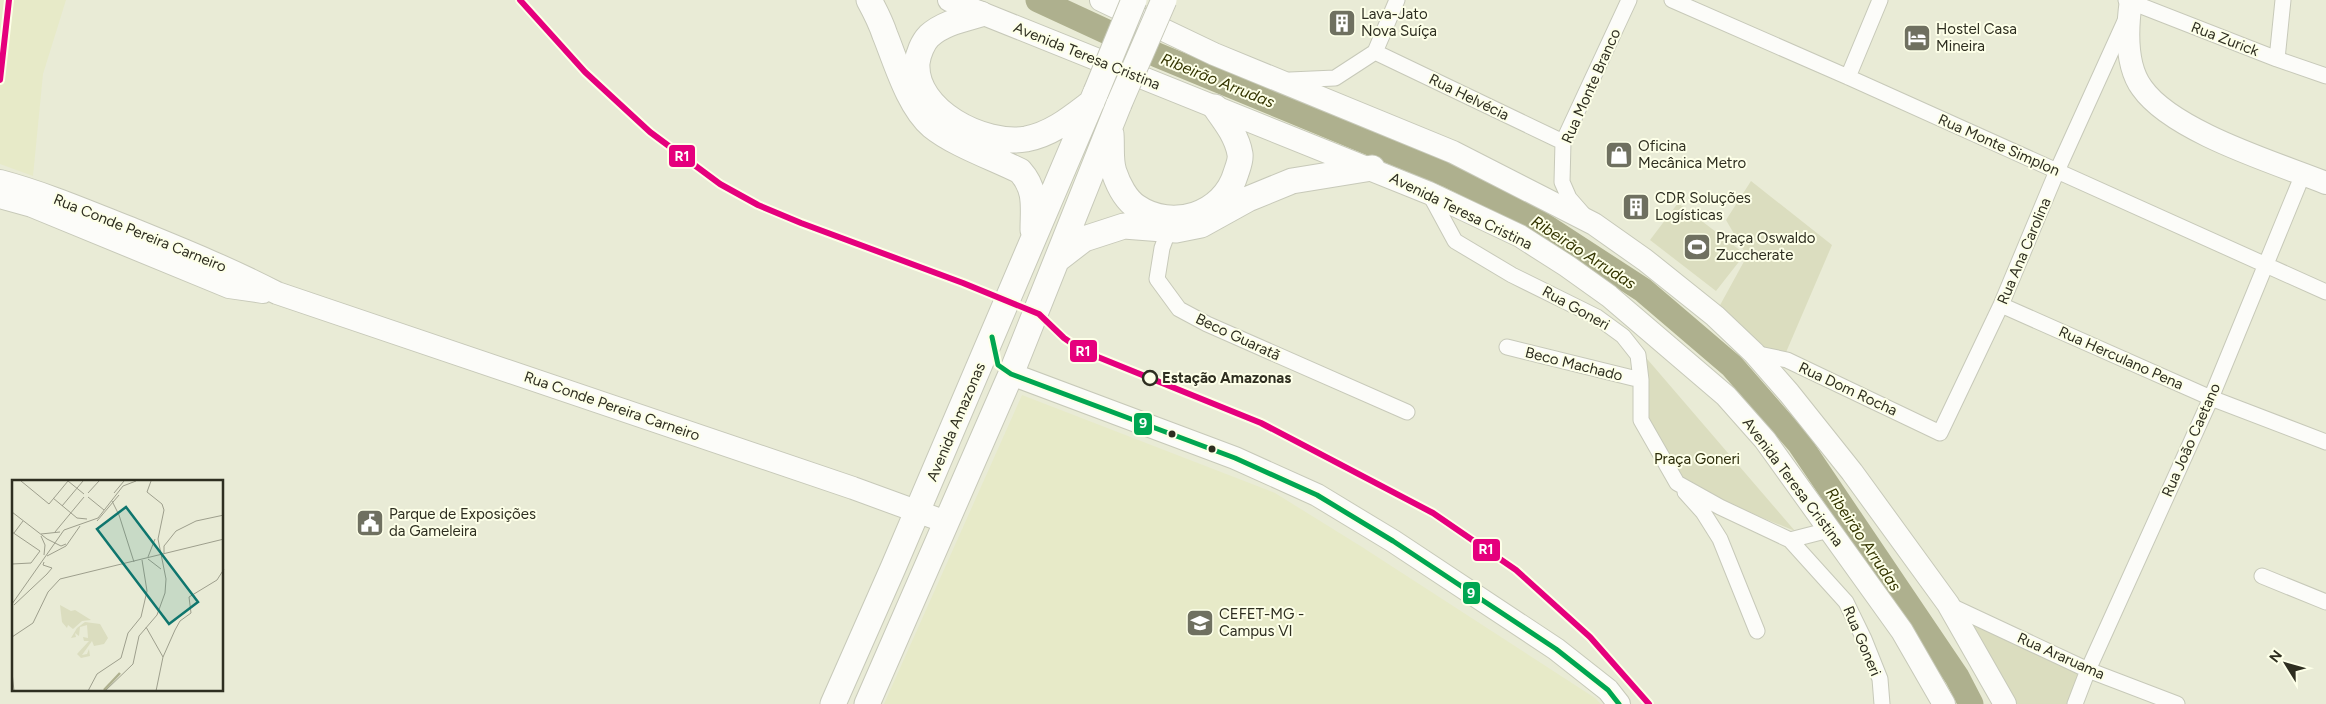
<svg xmlns="http://www.w3.org/2000/svg" width="2326" height="704" font-family="Figtree,sans-serif">
<rect width="100%" height="100%" fill="#e9ebd6"/>
<!-- built -->
<path fill="#e7eac8" d="M0 0H66L43 74 33 176 0 164Z
M1022 395 1275 493 1362 547 1595 698 1601 704H884Z"/>
<!-- green -->
<path fill="#dbddbf" d="M1751 181 1832 245 1784 357 1756 351 1719 307 1747 256 1726 220Z
M1678 203 1745 254 1716 291 1650 240Z
M1642 353 1795 531 1677 483 1641 420Z
M1965 621 2073 670 2078 675 2069 704H2015Z"/>
<g fill="none" stroke-linecap="round" stroke-linejoin="round">
<!-- river -->
<path stroke="#aeb08e" stroke-width="25" d="M1038 0 1157 55 1450 176 1526 214 1643 290 1732 366 1799 443 1957 677 1971 704"/>
<!-- street casing -->
<g stroke="#c7c9b9" stroke-width="17">
<path id="street" d="M1672 0 1848 77 2326 292
M2126 0 2277 59 2326 76
M1375 52 1563 142
M2277 59 2283 0
M1848 77 1880 0
M1290 80 1335 78 1375 52 1397 0
M1429 193 1455 241 1512 275 1597 317 1623 336 1638 355 1641 380V420L1677 483 1720 507 1790 540 1846 602 1864 639 1880 679 1882 704
M1583 214 1569 198 1562 182 1563 142 1629 0
M1169 229 1162 248 1157 279 1179 309 1207 324 1407 412
M2001 305 2211 398 2326 442
M1507 347 1641 380
M1754 353 1787 360 1940 433 2001 305 2057 171 2125 21
M1685 492 1703 512 1720 539 1757 631
M1790 540 1829 530
M2262 576 2326 602
M1949 605 2088 670 2177 704
M2075 704 2088 670 2211 398 2303 174"/>
</g>
<!-- secondary casing -->
<g stroke="#c7c9b9" stroke-width="24">
<path id="secondary" d="M949 0 1429 193 1520 236 1567 266 1609 296 1726 396 1765 440 1902 631 1944 704
M1101 0 1214 54 1453 152 1594 224 1645 260 1715 316 1754 353 1789 393 1852 472 1948 604 2005 704
M2131 0C2127 28 2125 65 2142 88 2173 132 2276 163 2326 183
M0 181C45 193 87 211 130 228 179 248 229 268 277 293L853 488 946 522
M0 197 32 206 229 287 263 292
M1011 374 1235 458 1317 495 1393 541 1556 649 1608 690 1619 704"/>
</g>
<!-- primary casing -->
<g stroke="#c7c9b9" stroke-width="27">
<path id="primary" d="M869 0C875 11 881 23 885 35 896 62 909 107 932 126 954 144 994 158 1020 171 1037 190 1033 207 1033 230
M981 14C964 19 943 23 929 36 923 42 918 54 917 63 914 111 984 146 1026 139 1052 134 1071 118 1092 102
M1111 134C1112 146 1110 161 1114 172 1118 184 1126 200 1137 207 1172 231 1224 215 1236 173 1238 167 1241 160 1240 154 1237 136 1225 121 1215 107
M1058 259 1084 239 1124 226 1176 230 1201 225 1248 199 1292 181 1372 168
M833 704 893 568 1096 92
M867 704 1011 374 1119 104"/>
</g>
<!-- street -->
<use href="#street" stroke="#fcfcf9" stroke-width="15"/>
<!-- secondary -->
<use href="#secondary" stroke="#fcfcf9" stroke-width="22"/>
<!-- primary -->
<use href="#primary" stroke="#fcfcf9" stroke-width="25"/>
<!-- primary-bridge casing -->
<g stroke="#c7c9b9" stroke-width="27" stroke-linecap="butt">
<path id="primary-bridge" d="M1096 92 1134 0
M1119 104 1164 0"/>
</g>
<!-- primary-bridge -->
<use href="#primary-bridge" stroke="#fcfcf9" stroke-width="25"/>
<!-- bus-1 casing -->
<g stroke="#fdffe8" stroke-width="9">
<path id="bus-1" d="M992 337 998 365 1011 374 1235 458 1317 495 1393 541 1556 649 1608 690 1619 704"/>
</g>
<!-- bus-1 -->
<use href="#bus-1" stroke="#00a651" stroke-width="5"/>
<!-- rail-1 casing -->
<g stroke="#fdffe8" stroke-width="10">
<path id="rail-1" d="M520 0 585 72 650 132 720 184 758 205 801 223 963 283 1039 314 1064 338 1083 351 1261 423 1433 513 1516 570 1590 637 1649 704
M0 80 9 0"/>
</g>
<!-- rail-1 -->
<use href="#rail-1" stroke="#e5007d" stroke-width="6"/>
</g>
<!-- icons -->
<defs>
<g id="building-square" transform="scale(1.4375)"><rect x="-9" y="-9" width="18" height="18" rx="4" fill="#6f7060" stroke="#fdffe8"/><path d="M-4-6H4V6H1V3H-1V6H-4ZM-2.5-4.3h1.7v1.8h-1.7ZM.8-4.3h1.7v1.8H.8ZM-2.5-1h1.7V.8h-1.7ZM.8-1h1.7V.8H.8Z" fill="#fff"/></g>
<g id="hotel-square" transform="scale(1.4375)"><rect x="-9" y="-9" width="18" height="18" rx="4" fill="#6f7060" stroke="#fdffe8"/><path d="M-6-4.5h1.5V1H6V5H4.5V3h-9V5H-6ZM-4 0a1.8 1.8 0 1 1 3.6 0ZM.5 0V-2.5h3Q6-2.5 6 0Z" fill="#fff"/></g>
<g id="shop-square" transform="scale(1.4375)"><rect x="-9" y="-9" width="18" height="18" rx="4" fill="#6f7060" stroke="#fdffe8"/><path d="M-5-2.5h2.3a2.7 3.5 0 0 1 5.4 0H5L5.5 6h-11ZM-1.5-2.5h3a1.5 2.3 0 0 0-3 0Z" fill="#fff"/></g>
<g id="stadium-square" transform="scale(1.4375)"><rect x="-9" y="-9" width="18" height="18" rx="4" fill="#6f7060" stroke="#fdffe8"/><path d="M0-5a6.5 5 0 1 0 0 10a6.5 5 0 1 0 0-10ZM-3.5-1.8h7v3.6h-7Z" fill="#fff"/></g>
<g id="civic-square" transform="scale(1.4375)"><rect x="-9" y="-9" width="18" height="18" rx="4" fill="#6f7060" stroke="#fdffe8"/><path d="M-.6-6.5H3V-4.5H.6V-3L4-1V1h2V6H-6V1h2V-1L-.6-3ZM-1.2 2.5V6h2.4V2.5Z" fill="#fff"/></g>
<g id="university-square" transform="scale(1.4375)"><rect x="-9" y="-9" width="18" height="18" rx="4" fill="#6f7060" stroke="#fdffe8"/><path d="M0-5L7-2L0 1L-7-2ZM-4 1L0 2.5L4 1V4Q0 6-4 4Z" fill="#fff"/></g>
</defs>
<g fill-rule="evenodd">
<use href="#building-square" x="1342" y="23"/>
<use href="#hotel-square" x="1917" y="38"/>
<use href="#shop-square" x="1619" y="155"/>
<use href="#building-square" x="1636" y="207"/>
<use href="#stadium-square" x="1697" y="247"/>
<use href="#civic-square" x="370" y="523"/>
<use href="#university-square" x="1200" y="623"/>
</g>
<!-- markers -->
<circle fill="#fdffe8" stroke="#2e2e20" stroke-width="2.5" cx="1150" cy="378" r="7"/>
<g fill="#2e2e20" stroke="#fdffe8" stroke-width="2">
<circle cx="1172" cy="434" r="4.5"/>
<circle cx="1212" cy="449" r="4.5"/>
</g>
<g text-anchor="middle" stroke-width="4" stroke-linejoin="round" paint-order="stroke">
<!-- poi labels -->
<g font-size="15" fill="#2e2e20" stroke="#fdffe8" text-anchor="start">
<text x="1361" y="19">Lava-Jato<tspan x="1361" dy="17">Nova Suíça</tspan></text>
<text x="1936" y="34">Hostel Casa<tspan x="1936" dy="17">Mineira</tspan></text>
<text x="1638" y="151">Oficina<tspan x="1638" dy="17">Mecânica Metro</tspan></text>
<text x="1655" y="203">CDR Soluções<tspan x="1655" dy="17">Logísticas</tspan></text>
<text x="1716" y="243">Praça Oswaldo<tspan x="1716" dy="17">Zuccherate</tspan></text>
<text x="389" y="519">Parque de Exposições<tspan x="389" dy="17">da Gameleira</tspan></text>
<text x="1219" y="619">CEFET-MG -<tspan x="1219" dy="17">Campus VI</tspan></text>
</g>
<!-- street labels -->
<g font-size="15" fill="#2e2e20" stroke="#fdffe8">
<text transform="translate(2225 39) rotate(21)" y="5">Rua Zurick</text>
<text transform="translate(1087 56) rotate(22)" y="5">Avenida Teresa Cristina</text>
<text transform="translate(1591 86) rotate(-66)" y="5">Rua Monte Branco</text>
<text transform="translate(1469 97) rotate(26)" y="5">Rua Helvécia</text>
<text transform="translate(1999 145) rotate(24)" y="5">Rua Monte Simplon</text>
<text transform="translate(1461 211) rotate(26)" y="5">Avenida Teresa Cristina</text>
<text transform="translate(140 233) rotate(22)" y="5">Rua Conde Pereira Carneiro</text>
<text transform="translate(2024 251) rotate(-67)" y="5">Rua Ana Carolina</text>
<text transform="translate(1576 308) rotate(29)" y="5">Rua Goneri</text>
<text transform="translate(1238 337) rotate(25)" y="5">Beco Guaratã</text>
<text transform="translate(2121 358) rotate(24)" y="5">Rua Herculano Pena</text>
<text transform="translate(1574 364) rotate(14)" y="5">Beco Machado</text>
<text transform="translate(1848 389) rotate(25)" y="5">Rua Dom Rocha</text>
<text transform="translate(612 406) rotate(19)" y="5">Rua Conde Pereira Carneiro</text>
<text transform="translate(956 422) rotate(-67)" y="5">Avenida Amazonas</text>
<text transform="translate(2191 440) rotate(-66)" y="5">Rua João Caetano</text>
<text transform="translate(1793 482) rotate(53)" y="5">Avenida Teresa Cristina</text>
<text transform="translate(1862 641) rotate(67)" y="5">Rua Goneri</text>
<text transform="translate(2061 656) rotate(24)" y="5">Rua Araruama</text>
</g>
<!-- stop labels -->
<g font-size="15" font-weight="bold" fill="#2e2e20" stroke="#fdffe8" text-anchor="start">
<text x="1162" y="383">Estação Amazonas</text>
</g>
<!-- park labels -->
<g font-size="15" fill="#2c2c0a" stroke="#fdffe8">
<text x="1697" y="464">Praça Goneri</text>
</g>
<!-- water labels -->
<g font-size="16" font-style="italic" fill="#343501" stroke="#fdffe8">
<text transform="translate(1218 80) rotate(22)" y="6">Ribeirão Arrudas</text>
<text transform="translate(1584 252) rotate(33)" y="6">Ribeirão Arrudas</text>
<text transform="translate(1864 539) rotate(56)" y="6">Ribeirão Arrudas</text>
</g>
</g>
<!-- overview -->
<g transform="translate(12 480)">
<rect width="211" height="211" fill="#e9ebd6"/>
<path d="M48 125 59 131 63 130 79 140 70 141 61 149 56 145 55 148 50 142ZM73 142 88 144 96 158 92 164 82 166 80 161 70 175 75 174 77 169 78 176 69 178 65 174 77 161H72L71 157 76 158 75 145 68 147 67 156 63 153 64 157 59 158 65 148Z" fill="#dbddbf"/>
<path fill="none" stroke="#aeb08e" stroke-width="2.5" d="M92 210 108 193"/>
<path fill="none" stroke="#9e9f8d" stroke-width="1" d="M9 1 37 24 56 1M56 1 72 14M76 13 87 1M102 13 112 1M76 17 92 30M41 18 65 38 75 39M100 21 107 35 122 82M50 26 71 1M0 32 35 59 49 66 54 64M85 41 107 15M0 52 28 71 19 83 0 84M43 52 72 17M2 53 11 41M29 54 48 52M29 56 33 65 32 75M152 73V66L164 51 184 41 212 35M35 76 54 66 68 46M136 77 143 59M136 79 149 89M0 124 52 50 86 38 111 6 124 1M2 125 35 94 40 88 31 85 32 82M134 147 151 177M0 157 21 143 36 112 48 99 212 59M0 192 2 211M76 211 85 194 109 178 116 153 129 137 135 111 130 80M93 211 121 184 127 156 145 135 153 113 154 99 146 59 152 30 150 24 135 12 139 1M144 211 151 177 163 150 168 141 179 133 177 117 205 100 212 89"/>
<path fill="#0f766e" fill-opacity="0.15" stroke="#0f766e" stroke-width="2.5" d="M114 27 186 122 157 144 85 49Z"/>
<rect width="211" height="211" fill="none" stroke="#2e2e20" stroke-width="2.5"/>
</g>
<g stroke="#fdffe8" stroke-width="2">
<rect x="668" y="144" width="28" height="24" rx="5" fill="#e5007d"/>
<rect x="1069" y="339" width="29" height="24" rx="5" fill="#e5007d"/>
<rect x="1133" y="412" width="20" height="24" rx="5" fill="#00a651"/>
<rect x="1472" y="538" width="29" height="24" rx="5" fill="#e5007d"/>
<rect x="1462" y="581" width="19" height="24" rx="5" fill="#00a651"/>
</g>
<g font-size="14" text-anchor="middle" font-weight="bold" fill="#fff">
<text x="682" y="161">R1</text>
<text x="1083" y="356">R1</text>
<text x="1143" y="428">9</text>
<text x="1486" y="554">R1</text>
<text x="1471" y="598">9</text>
</g>
<!-- north arrow -->
<g transform="translate(2286 664) rotate(307)" stroke="#fdffe8" stroke-width="4" paint-order="stroke">
<path d="M0-4L9 19L0 12L-9 19Z" fill="#2e2e20"/>
<text y="-8" font-size="14" font-weight="bold" text-anchor="middle" fill="#2e2e20">N</text>
</g>
</svg>
